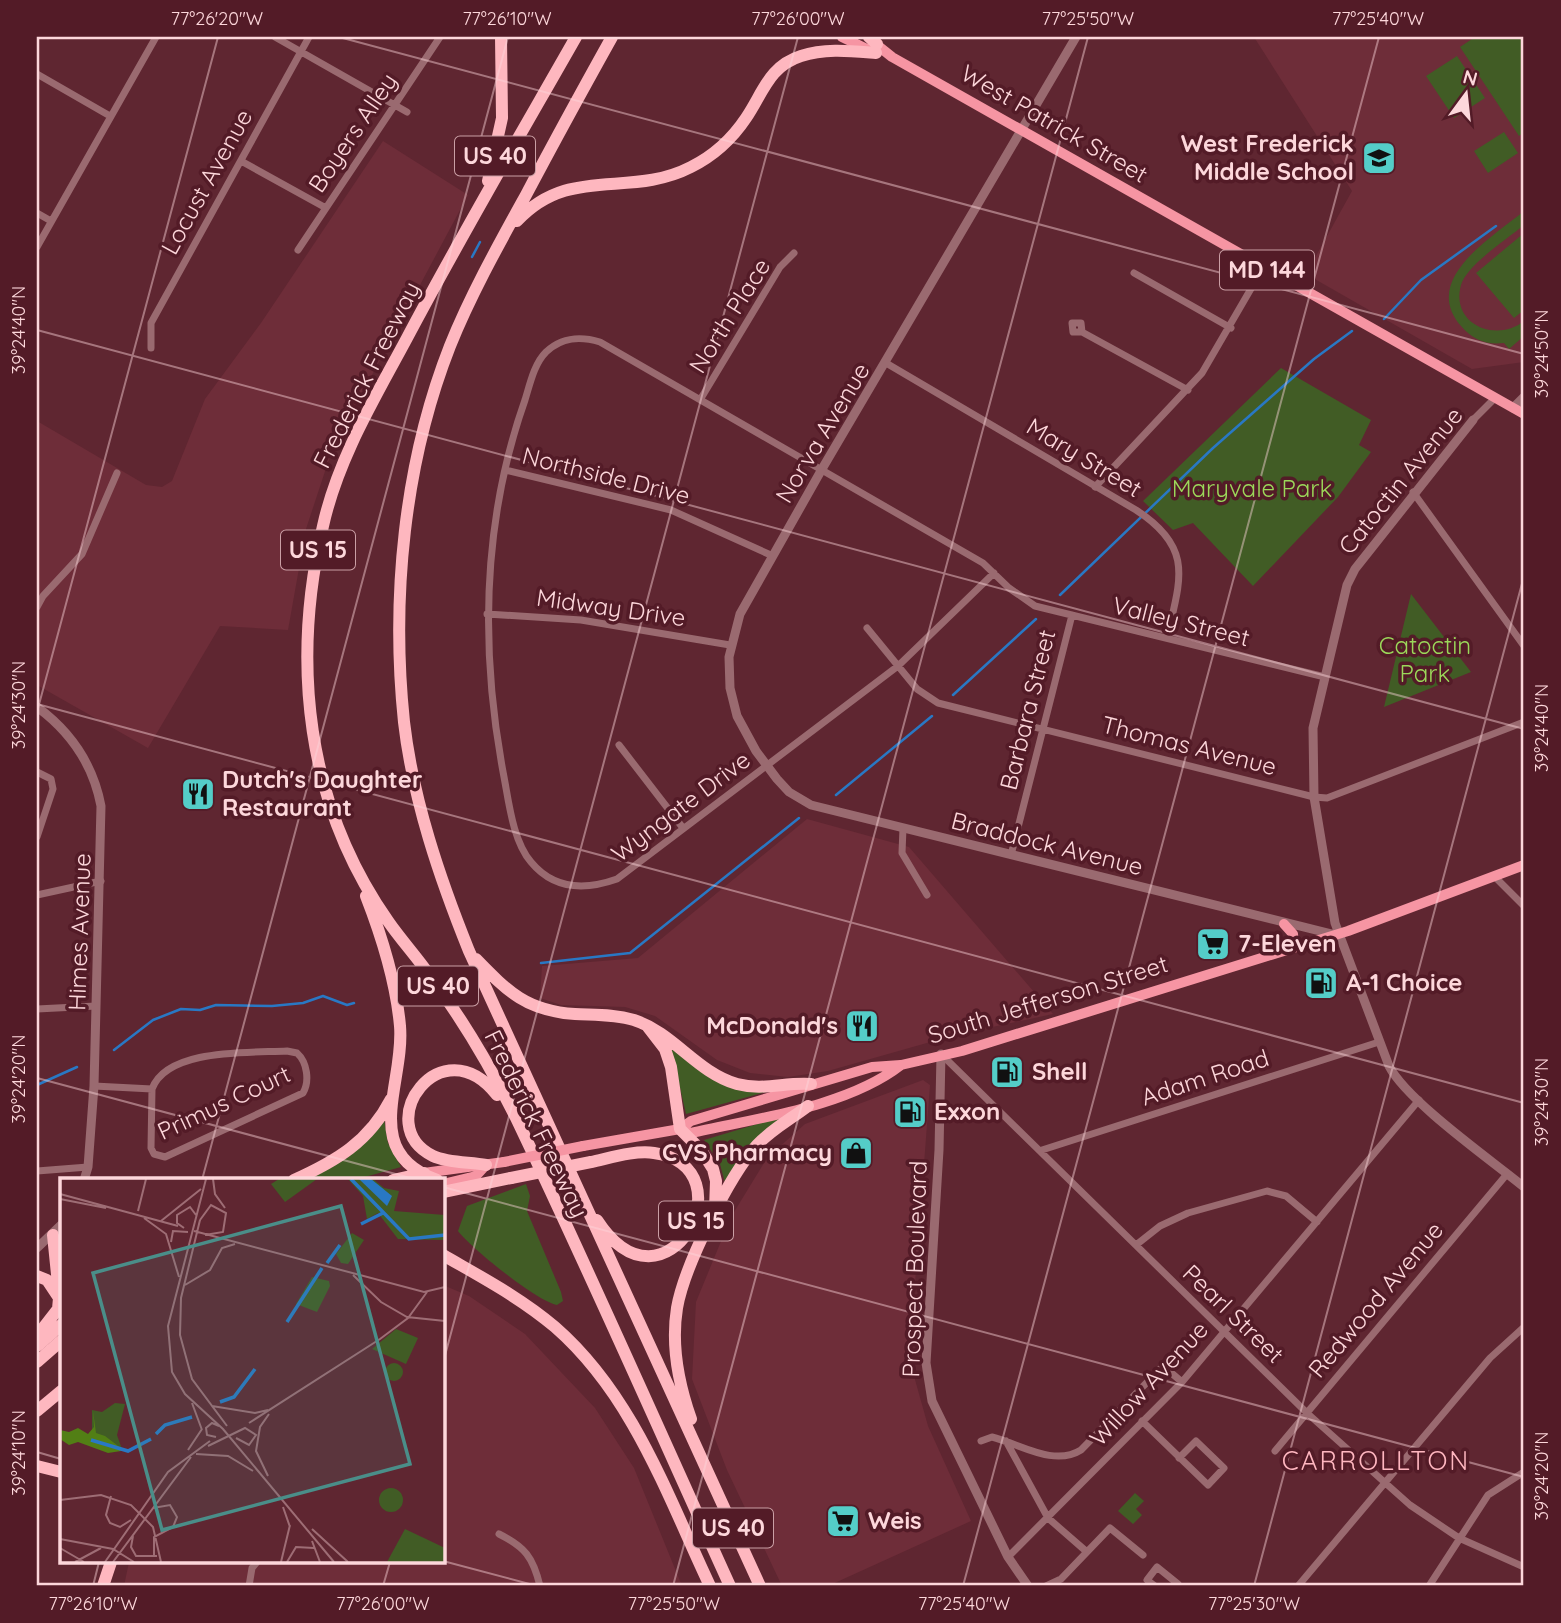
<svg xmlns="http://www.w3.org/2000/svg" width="1561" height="1623" font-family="Quicksand,sans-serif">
<rect width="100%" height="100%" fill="#5f2631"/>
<!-- built -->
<path fill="#6e2d39" d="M1254 37H1524V362L1472 369 1306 274 1352 191Z
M383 141 468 195 332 450 306 529 288 630 220 626 148 748 37 685V421L146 485 162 487 172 481 205 399 261 323Z
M807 819 909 847 1053 1014 955 1035 828 1071 788 1077 750 1073 717 1060 655 1016 625 1007 561 1005 540 998 542 966 638 958Z
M923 1080 930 1085 912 1323V1369L928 1426 971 1521 828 1586H782L727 1470 692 1379 696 1302 731 1217 767 1158 805 1124Z
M443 1285 469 1296 525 1334 595 1408 634 1468 682 1586H124L129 1562H443Z"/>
<!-- green -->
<path fill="#415c25" d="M1475 37H1524V132L1519 136 1460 47Z
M1457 56 1485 98 1454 118 1426 76Z
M1504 132 1518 153 1488 173 1474 151Z
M1524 211V225C1507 239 1467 265 1461 285 1450 325 1497 343 1524 321V336L1509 349 1504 343C1486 345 1473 340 1461 326 1420 279 1493 237 1524 211Z
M1524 233V310L1514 318 1476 273Z
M1281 368 1371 420 1359 445 1371 452 1338 497 1253 586 1193 523 1173 530 1143 501Z
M1411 594 1471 672 1384 707Z
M666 1038 685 1057 766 1092 686 1114 673 1057Z
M781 1117 725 1183 720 1164 704 1140Z
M384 1119 388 1143 401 1167 354 1180H303L347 1158Z
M526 1184 530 1196 527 1211 561 1292 563 1301 557 1305C536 1301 471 1248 458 1231L467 1206Z
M1135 1493 1144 1501 1136 1509 1142 1515 1133 1524 1118 1511Z"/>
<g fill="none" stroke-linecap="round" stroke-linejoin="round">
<!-- stream -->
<path stroke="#2978c4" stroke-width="2.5" d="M472 257 480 242
M1384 319 1421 280 1496 226
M1060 595 1213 448 1314 359 1352 331
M953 695 1036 619
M836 795 932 716
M541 963 630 953 799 818
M114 1050 153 1020 181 1009 200 1010 216 1005 272 1006 303 1003 323 996 347 1005 354 1003
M37 1085 77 1067"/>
<!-- minor -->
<path stroke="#9a6a70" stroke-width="7" d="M275 37 407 112
M37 74 110 116
M241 161 326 208
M37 213 51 221
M37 247 156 37
M298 250 440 37
M1134 273 1231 328
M1082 332 1081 323H1072L1073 332H1082L1188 390
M151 348V323L309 37
M886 363 1136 510C1195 548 1180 580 1167 638
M700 400 780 267 794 253
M1473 420 1495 398
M505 470 671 510 773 556
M1095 487 1202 373 1263 268
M1413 492 1524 646
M994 573 898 666 617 879C586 890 554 890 531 862 513 841 509 803 504 777 480 651 482 522 525 400 530 384 534 364 546 352 562 337 580 336 600 342L983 563 1009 588 1035 606 1325 677
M37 607 43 596 82 554 117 473
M487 614 581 620 730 645
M867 628 917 689 938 703 1314 797 1327 798 1524 722
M619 745 683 828
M37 772 51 779 53 789 37 837
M903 828 902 853 927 895
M1011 855 1072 615
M1494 876 1524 906
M37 895 101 881
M37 1009 96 1006
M942 1055 1307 1413 1410 1505 1459 1538 1524 1567
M94 1086 152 1089C167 1048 250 1053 287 1051L297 1053C307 1062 310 1081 303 1093L165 1157 154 1154 151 1148 152 1089
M1042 1150 1379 1042
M37 1171 88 1167
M1136 1245 1160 1226 1188 1213 1267 1191 1286 1196 1317 1222
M1142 1421 1208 1485 1224 1468 1196 1441 1179 1458
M981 1441 992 1437C1020 1444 1054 1467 1081 1450L1160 1369 1169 1371 1182 1382
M1006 1441 1048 1518 1087 1552
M1275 1451 1507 1174
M499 1534C525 1547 533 1557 540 1586
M1008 1557 1182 1382 1419 1100
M249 1586 252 1568 257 1562
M1046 1586 1061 1579 1110 1528 1143 1555
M1155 1586 1147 1580 1157 1567 1178 1584 1176 1586
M1298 1586 1490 1358 1524 1327
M1429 1586 1488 1495 1524 1472"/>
<!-- tertiary -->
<path stroke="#9a6a70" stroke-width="9" d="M1076 37 822 469 740 614 729 657 730 688 737 716 756 751 777 779 789 792 811 805 1332 934
M1513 408 1524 397
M1473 420 1355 569 1347 585 1313 728 1314 797 1335 923 1389 1066C1407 1101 1491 1160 1524 1187
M37 707C71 732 93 764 101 806L94 1086 88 1167 84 1180
M941 1054 939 1150 926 1363 932 1401 1008 1557 1028 1586
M37 1248 61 1225"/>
<!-- primary -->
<path stroke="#f695a3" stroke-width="10" d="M842 37 873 52
M872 41 892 57 1524 414
M1284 924 1293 934 1294 946
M680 1129 691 1133C757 1118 847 1107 901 1065
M583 1146 680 1129 691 1121 872 1067 901 1065 962 1051 1348 931 1524 865
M424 1173 504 1162
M447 1183 476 1176 486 1165"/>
<!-- motorway -->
<path stroke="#feb7bf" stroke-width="12" d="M576 37C519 137 461 236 407 338 375 398 338 458 323 526 291 663 306 804 388 921 401 940 417 957 430 976 464 1021 494 1073 519 1124 592 1277 660 1432 730 1586
M612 37C583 89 554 142 526 195 499 244 471 294 450 346 404 463 391 598 404 722 413 800 440 879 469 951L760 1586
M869 37 877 44
M488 181 502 118 501 37
M517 221C570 164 629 199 691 167 713 156 732 139 746 118 763 93 769 66 801 56 825 48 851 51 876 53
M366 896C382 937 396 981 400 1026 405 1084 359 1152 437 1180
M476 959C508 992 527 1011 575 1014 595 1015 614 1014 634 1020 674 1033 696 1072 737 1084 763 1091 785 1082 811 1084
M648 1027 665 1049 671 1067 680 1129 701 1150 713 1169 716 1181 715 1210
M591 1162C610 1158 635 1150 654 1153 752 1167 666 1326 597 1220
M486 1165C470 1162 448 1163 433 1156 370 1125 441 1024 497 1095
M294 1180C336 1161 369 1142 391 1099
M393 1180 424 1173
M443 1192 511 1178
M53 1235 59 1294
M443 1255C481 1277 521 1298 555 1327 633 1395 667 1495 710 1586
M37 1276 47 1280 59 1298 58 1309 37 1336
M37 1346 61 1325
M37 1362 61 1341
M37 1411 61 1391
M691 1419C679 1385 671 1345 677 1308 684 1267 729 1176 757 1145 772 1129 791 1119 808 1106
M37 1466 61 1472
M103 1586 111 1562"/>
<!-- primary-bridge -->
<path stroke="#f695a3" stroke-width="10" d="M504 1162 583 1146"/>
<!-- motorway-bridge -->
<path stroke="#feb7bf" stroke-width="12" d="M511 1178 591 1162"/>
</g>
<!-- ticks -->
<path fill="none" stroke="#fdd7db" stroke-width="2" stroke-opacity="0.45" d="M339 37 1524 354M37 330 1524 729M37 704 1524 1103M37 712 218 37M37 1078 418 1180M202 1180 508 37M443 1187 1524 1477M443 1363 798 37M37 1452 61 1459M443 1561 537 1586M93 1586 99 1562M383 1586 390 1562M673 1586 1088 37M963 1586 1379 37M1254 1586 1524 576"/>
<!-- icons -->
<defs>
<g id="school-square" transform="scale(1.75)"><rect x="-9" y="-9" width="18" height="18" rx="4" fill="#54cdc8" stroke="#531b27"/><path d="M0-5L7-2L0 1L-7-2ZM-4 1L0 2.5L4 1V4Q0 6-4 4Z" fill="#111"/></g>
<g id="restaurant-square" transform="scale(1.75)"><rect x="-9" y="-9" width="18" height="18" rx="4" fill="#54cdc8" stroke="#531b27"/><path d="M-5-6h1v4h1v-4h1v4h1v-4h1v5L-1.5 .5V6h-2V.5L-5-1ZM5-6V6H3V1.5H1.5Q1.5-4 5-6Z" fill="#111"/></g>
<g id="supermarket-square" transform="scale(1.75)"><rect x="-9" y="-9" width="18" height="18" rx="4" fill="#54cdc8" stroke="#531b27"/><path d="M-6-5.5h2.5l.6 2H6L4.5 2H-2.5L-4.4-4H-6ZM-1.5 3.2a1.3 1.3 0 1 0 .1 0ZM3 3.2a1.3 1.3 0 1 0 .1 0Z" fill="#111"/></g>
<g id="fuel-square" transform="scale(1.75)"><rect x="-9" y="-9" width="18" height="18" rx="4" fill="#54cdc8" stroke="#531b27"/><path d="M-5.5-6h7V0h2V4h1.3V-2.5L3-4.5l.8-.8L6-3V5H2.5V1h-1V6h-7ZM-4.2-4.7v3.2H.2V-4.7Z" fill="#111"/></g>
<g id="shop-square" transform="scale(1.75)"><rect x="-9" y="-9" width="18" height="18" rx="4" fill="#54cdc8" stroke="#531b27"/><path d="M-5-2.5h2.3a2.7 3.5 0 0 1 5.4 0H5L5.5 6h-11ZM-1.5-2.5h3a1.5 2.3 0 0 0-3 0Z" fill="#111"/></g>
</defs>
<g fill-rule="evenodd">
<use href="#school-square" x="1379" y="158"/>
<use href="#restaurant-square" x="198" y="794"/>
<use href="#supermarket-square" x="1213" y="944"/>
<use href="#fuel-square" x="1321" y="983"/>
<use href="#restaurant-square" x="862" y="1026"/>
<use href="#fuel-square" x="1007" y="1072"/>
<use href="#fuel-square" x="910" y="1112"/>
<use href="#shop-square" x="856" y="1153"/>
<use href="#supermarket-square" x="843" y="1521"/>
</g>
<g text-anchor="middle" stroke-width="7" stroke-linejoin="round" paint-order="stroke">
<!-- shield labels -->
<g fill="#531b27" stroke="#ca9fa5" stroke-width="2">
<rect x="455" y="136.5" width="80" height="39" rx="5"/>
<rect x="1220" y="250.5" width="94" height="39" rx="5"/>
<rect x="281" y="530.5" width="74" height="39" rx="5"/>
<rect x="398" y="966.5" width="80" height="39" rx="5"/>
<rect x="659" y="1201.5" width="74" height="39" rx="5"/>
<rect x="693" y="1508.5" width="80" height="39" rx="5"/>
</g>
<g font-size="23" font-weight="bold" fill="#fdd7db">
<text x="495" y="164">US 40</text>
<text x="1267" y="278">MD 144</text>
<text x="318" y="558">US 15</text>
<text x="438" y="994">US 40</text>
<text x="696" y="1229">US 15</text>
<text x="733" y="1536">US 40</text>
</g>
<!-- street labels -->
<g font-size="24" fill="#fdd7db" stroke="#531b27">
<text transform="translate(1054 124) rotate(30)" y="8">West Patrick Street</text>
<text transform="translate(353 133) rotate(-56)" y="8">Boyers Alley</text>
<text transform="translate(207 182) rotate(-61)" y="8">Locust Avenue</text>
<text transform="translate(730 316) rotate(-58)" y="8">North Place</text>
<text transform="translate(367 375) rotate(-63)" y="8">Frederick Freeway</text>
<text transform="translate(823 433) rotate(-59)" y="8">Norva Avenue</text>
<text transform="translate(1084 458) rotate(31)" y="8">Mary Street</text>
<text transform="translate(606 476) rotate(14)" y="8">Northside Drive</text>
<text transform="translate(1401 481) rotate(-51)" y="8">Catoctin Avenue</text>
<text transform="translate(611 608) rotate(8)" y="8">Midway Drive</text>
<text transform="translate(1181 622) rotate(14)" y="8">Valley Street</text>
<text transform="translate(1028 710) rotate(-76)" y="8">Barbara Street</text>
<text transform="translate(1189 746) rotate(14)" y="8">Thomas Avenue</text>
<text transform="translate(681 807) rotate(-37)" y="8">Wyngate Drive</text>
<text transform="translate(1047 844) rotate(14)" y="8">Braddock Avenue</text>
<text transform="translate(80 932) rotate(-88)" y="8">Himes Avenue</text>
<text transform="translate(1048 1000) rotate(-17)" y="8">South Jefferson Street</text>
<text transform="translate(1205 1078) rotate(-18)" y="8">Adam Road</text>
<text transform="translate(224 1103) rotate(-25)" y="8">Primus Court</text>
<text transform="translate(536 1124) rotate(64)" y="8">Frederick Freeway</text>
<text transform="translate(915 1269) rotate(-88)" y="8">Prospect Boulevard</text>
<text transform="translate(1376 1300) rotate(-50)" y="8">Redwood Avenue</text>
<text transform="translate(1233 1314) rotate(44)" y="8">Pearl Street</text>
<text transform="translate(1149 1384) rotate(-47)" y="8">Willow Avenue</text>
</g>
<!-- poi labels -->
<g font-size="24" font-weight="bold" fill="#fdd7db" stroke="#531b27" text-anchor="start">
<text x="1354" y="152" text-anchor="end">West Frederick<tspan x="1354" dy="28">Middle School</tspan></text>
<text x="222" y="788">Dutch's Daughter<tspan x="222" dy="28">Restaurant</tspan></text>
<text x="1238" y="952">7-Eleven</text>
<text x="1346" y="991">A-1 Choice</text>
<text x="838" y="1034" text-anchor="end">McDonald's</text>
<text x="1032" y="1080">Shell</text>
<text x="934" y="1120">Exxon</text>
<text x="832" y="1161" text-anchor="end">CVS Pharmacy</text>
<text x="868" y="1529">Weis</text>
</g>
<!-- park labels -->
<g font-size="24" fill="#9bd85a" stroke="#531b27">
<text x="1252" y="497">Maryvale Park</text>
<text x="1425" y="654">Catoctin<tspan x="1425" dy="28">Park</tspan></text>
</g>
<!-- neighbourhood labels -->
<g font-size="26" letter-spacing="2" fill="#ffb7c0" stroke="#531b27">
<text x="1376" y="1470">CARROLLTON</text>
</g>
</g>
<!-- overview -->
<g transform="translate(60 1178)">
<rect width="385" height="385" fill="#5f2631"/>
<path d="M219 1H257L225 24 211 6ZM288 1H313L324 10 339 13 334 33 385 37V62L338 61 318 35 307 41 303 18ZM292 55 304 62 288 86 281 85 276 76ZM252 99 269 103 270 108 257 134 236 126ZM336 151 358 160 346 186 312 171ZM325 194a9 9 0 1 1 18 0a9 9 0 1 1-18 0ZM55 225 65 226 57 257 62 271 32 257V232L42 234ZM319 322a12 12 0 1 1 24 0a12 12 0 1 1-24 0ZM345 351 385 370V384H327Z" fill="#415c25"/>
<path d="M33 233 36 255 45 258 62 271 61 273 48 275 18 264 9 267 0 261V252L9 254 18 250 28 256 34 249Z" fill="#527f15"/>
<path d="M299 1H311L332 18 327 28Z" fill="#2978c4"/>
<path fill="none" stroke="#2978c4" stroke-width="3.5" d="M291 1 349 61 385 57M301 46 323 35M267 85 280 67M227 144 262 90M160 224 174 219 195 191M96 256 105 247 132 239M31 262 68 273 91 261"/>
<path fill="none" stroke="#9e6d75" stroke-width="2" d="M146 1 108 148 112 194 125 216 163 251 274 384M153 1 155 16 165 30M0 16 118 48M0 21 46 30M78 33 86 1M84 40 106 56 119 99M140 42 121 120 120 157 132 201 167 248M140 42 151 27 166 35 163 54 145 57M101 43 141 11M124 50 117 45V37L130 29 136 37M134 53 364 114 385 109M111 64 113 53 128 54M293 97 321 124 347 139 385 143M125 107 150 92 162 70 175 66M132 225 142 252M152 228 195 235 208 232M189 245 320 161 348 140 367 114M156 259 147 257 146 250 152 245 159 248M148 268 185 250 196 257 189 267 176 260M128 272 142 251M136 276 168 278 193 293M208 298 196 273 200 249 209 236M51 318 46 337 50 345 60 349 71 342M0 322 41 317 71 327 93 349 101 384M223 329 230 349M93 330 110 327 117 339 113 349 94 359V378M252 351 288 384M73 358 71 369 76 378H97M0 361 53 371 74 384M252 363 260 384M0 370 24 384M15 384 41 370M45 384 108 294 150 263M53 384 131 279M221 384 230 347M227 384 236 369 254 370"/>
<path fill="#4a8e89" fill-opacity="0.15" stroke="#4a8e89" stroke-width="3.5" d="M281 28 350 286 102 352 33 95Z"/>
<rect width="385" height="385" fill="none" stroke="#fdd7db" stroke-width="3.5"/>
</g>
<!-- border -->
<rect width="1561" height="1623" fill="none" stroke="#531b27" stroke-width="77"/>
<!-- north arrow -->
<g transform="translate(1466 94) rotate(15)" stroke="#531b27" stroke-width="5" paint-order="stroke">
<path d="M0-5L12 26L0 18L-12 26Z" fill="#fdd7db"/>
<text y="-10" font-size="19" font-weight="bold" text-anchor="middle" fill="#fdd7db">N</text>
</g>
<rect x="38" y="38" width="1484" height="1546" fill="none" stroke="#fdd7db" stroke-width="2.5"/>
<g font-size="18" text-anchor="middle" fill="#fdd7db">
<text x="217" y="25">77°26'20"W</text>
<text x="507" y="25">77°26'10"W</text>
<text x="798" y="25">77°26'00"W</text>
<text x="1088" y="25">77°25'50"W</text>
<text x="1378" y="25">77°25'40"W</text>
<text transform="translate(19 330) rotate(-90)" y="6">39°24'40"N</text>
<text transform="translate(1542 354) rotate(-90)" y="6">39°24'50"N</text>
<text transform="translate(19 705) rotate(-90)" y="6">39°24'30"N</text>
<text transform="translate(1542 728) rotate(-90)" y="6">39°24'40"N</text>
<text transform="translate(19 1079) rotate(-90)" y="6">39°24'20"N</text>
<text transform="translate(1542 1102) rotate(-90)" y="6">39°24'30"N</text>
<text transform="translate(19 1453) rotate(-90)" y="6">39°24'10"N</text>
<text transform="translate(1542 1476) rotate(-90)" y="6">39°24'20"N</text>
<text x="93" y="1610">77°26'10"W</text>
<text x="383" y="1610">77°26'00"W</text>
<text x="674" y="1610">77°25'50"W</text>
<text x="964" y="1610">77°25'40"W</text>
<text x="1254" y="1610">77°25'30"W</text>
</g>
</svg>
